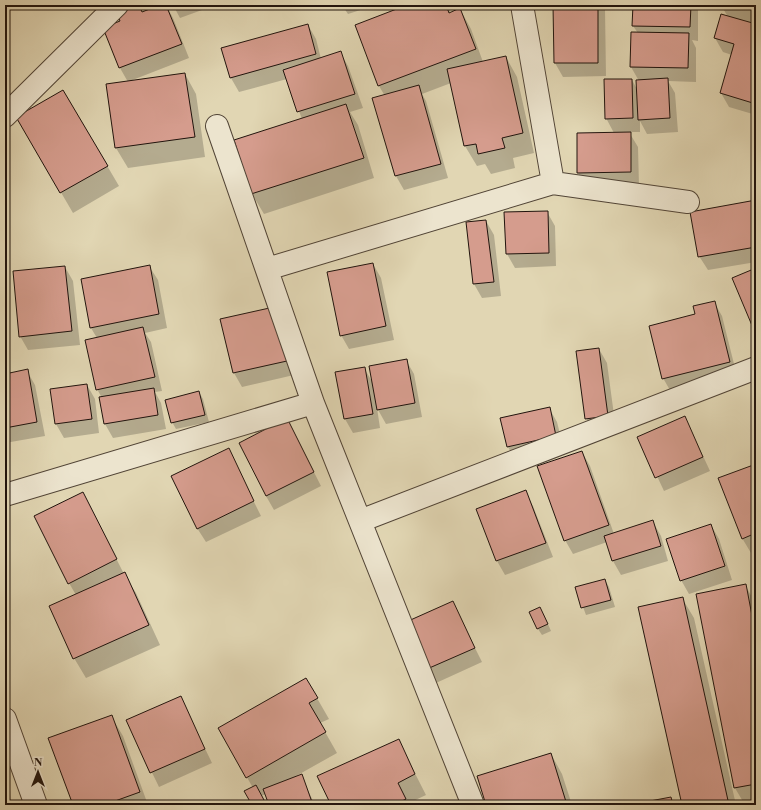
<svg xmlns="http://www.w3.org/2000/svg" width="761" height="810" font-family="'Libre Bodoni',serif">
<rect width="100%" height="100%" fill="#e1d6b3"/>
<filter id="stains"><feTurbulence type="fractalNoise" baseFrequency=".005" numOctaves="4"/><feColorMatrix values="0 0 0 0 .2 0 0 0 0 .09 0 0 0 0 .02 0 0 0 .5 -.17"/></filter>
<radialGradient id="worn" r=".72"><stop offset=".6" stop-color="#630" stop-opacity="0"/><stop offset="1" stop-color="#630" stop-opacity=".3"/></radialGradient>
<!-- shadow -->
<path fill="#0003" d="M5 5H20L8 11Z
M163 5H166L173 18 189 58 130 81 185 74 196 94 205 157 128 168 116 148 108 85 128 82 120 68 104 28Z
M173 5H212L213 6 180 18Z
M342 5H376L348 14Z
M410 5H447L451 13 460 9 471 29 483 62 506 57 517 77 534 153 513 158 515 168 491 174 485 164 477 166 465 146 451 83 422 94 426 101 448 178 404 190 396 176 374 99 385 96 379 86Z
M554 5H603L605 9 606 76 563 77 555 63Z
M634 5H696L698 8V41L692 40 696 48V82L668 81 675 93 678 132 647 134 640 121V132H629L638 147 639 186 586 187 578 173 614 133 606 118 632 80 638 91 639 81 631 67 638 33 633 26Z
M721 5H756V23L749 22V23L756 25V115L729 107 721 93 732 55 723 52 715 38 728 17Z
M308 25 316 39 321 59 340 52 348 66 363 108 350 112 358 125 374 178 264 214 252 194 302 119 287 79 239 92 231 78 223 48Z
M63 91 119 186 73 213 17 117Z
M756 201V262L708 270 699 256Z
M547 212 555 226 556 266 515 268 507 254Z
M486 221 494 235 501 296 482 298 474 284 467 223Z
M373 264 381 278 394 340 349 349 341 335Z
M149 266 158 280 167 328 145 333 151 342 162 391 155 392 161 403 166 429 113 438 105 424 100 398H102L97 389V338L91 328Z
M65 267 73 281 80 345 28 350 20 336Z
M714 302 722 316 737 376 671 392 663 378Z
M274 308 294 375 242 387 234 373Z
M599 349 607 363 616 430 595 432 586 418Z
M406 360 414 374 422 417 386 424 377 408 380 428 353 433 345 419 336 373 364 368 373 383Z
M27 371 35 385 45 436 5 443V375Z
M87 385 95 399 99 433 64 438 56 424Z
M199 392 203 399 209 422 176 429 172 422Z
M549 408 557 422 564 450 516 461 508 447 501 418Z
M685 417 710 471 664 491 639 438Z
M294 433 321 486 274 510 266 496Z
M228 450 261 516 206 542 197 528Z
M582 452 590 466 614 534 653 522 661 536 668 561 621 575 613 561 607 542 573 554 565 540Z
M756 465V558H754L742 538Z
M525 492 533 506 553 557 505 575 497 561 477 510Z
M83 493 124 574 136 593 160 645 86 678 74 658 76 595 69 583Z
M711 525 719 539 732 580 689 594 681 580Z
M605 580 609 587 615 607 586 615 576 588Z
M745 585 756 604V805H745L735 788 697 595Z
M682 598 694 618 736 805H683Z
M452 602 482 662 436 683 428 669Z
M544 615 551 631 542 635 538 629Z
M306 679 329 719 320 723 337 753 296 776H301L315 805H270L266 794 261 796 266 805H253L246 792 253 788 219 728Z
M180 697 212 763 159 787 127 721Z
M111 716 123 736 148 805H74Z
M398 740 426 795 409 803 410 805H332Z
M551 754 562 774 572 805H487Z
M5 781 10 789 11 805H5Z"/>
<!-- building -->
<path fill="#d59c8d" stroke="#21140d" d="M139 5 142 12 160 5H166L182 44 119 68 103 28 120 21 117 13Z
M407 5H446L449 13 460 8 476 49 378 86 355 25Z
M553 5H598V63H554Z
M633 5H691L690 27 632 26Z
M721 14 756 24V104L720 93 734 44 714 38Z
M308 24 316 54 230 78 221 48Z
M631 32 689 33 688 68 630 67Z
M341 51 355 94 297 112 283 70Z
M506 56 523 133 502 138 505 148 478 154 476 144 464 146 447 69Z
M185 73 195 137 115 148 106 84Z
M668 78 670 118 638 120 636 80Z
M604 79H632L633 118 605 119Z
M419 85 441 164 395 176 372 98Z
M63 90 108 166 60 193 16 117Z
M346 104 364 158 251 194 234 140Z
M631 132V172L577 173V133Z
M756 200V247L698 257 690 212Z
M548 211 549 253 506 254 504 212Z
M486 220 494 282 473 284 466 222Z
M373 263 386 326 340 336 327 272Z
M150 265 159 314 90 328 81 279Z
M65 266 72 331 19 337 13 271Z
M756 268V335L732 278Z
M715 301 730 362 662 379 649 326 695 314 693 306Z
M274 307 287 361 233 373 220 319Z
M143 327 155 377 96 390 85 340Z
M599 348 608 416 585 419 576 351Z
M407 359 415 403 377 410 369 366Z
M365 367 373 414 344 419 335 372Z
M28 369 37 422 5 428V374Z
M87 384 92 419 55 424 50 389Z
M154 388 158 415 104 424 99 397Z
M199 391 205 415 171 423 165 400Z
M550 407 556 436 507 447 500 418Z
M685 416 703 457 655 478 637 437Z
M287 418 314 472 266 496 239 443Z
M229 448 254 501 197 529 171 476Z
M582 451 609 525 564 541 537 466Z
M756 464V533L742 539 718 478Z
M526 490 546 543 496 561 476 509Z
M83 492 117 559 68 584 34 516Z
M653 520 661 546 612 561 604 536Z
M711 524 725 566 680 581 666 539Z
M125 572 149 625 73 659 49 606Z
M605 579 611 600 581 608 575 587Z
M746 584 756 637V784L734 788 696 594Z
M683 597 729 805H682L638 607Z
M453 601 475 648 427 669 406 622Z
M540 607 548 624 537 629 529 612Z
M306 678 318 698 309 703 326 732 246 778 218 728Z
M181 696 205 749 150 773 126 720Z
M112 715 140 792 104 805H73L48 738Z
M399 739 415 774 398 783 406 799 394 805H331L317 776Z
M551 753 567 805H486L477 776Z
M302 774 313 805H269L263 789Z
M256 785 264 800 252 805 244 791Z
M671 797 673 805H629Z"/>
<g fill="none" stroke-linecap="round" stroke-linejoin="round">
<!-- street casing -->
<g stroke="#514436" stroke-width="24">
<path id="street" d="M522 5 553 183
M5 116 117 5
M217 126 313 403 473 805
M267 269 553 183 688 202
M5 495 313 403
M360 521 756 368
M5 719 36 805"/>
</g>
<!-- street -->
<use href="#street" stroke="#ece4ce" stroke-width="22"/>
</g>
<!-- margin -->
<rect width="761" height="810" fill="none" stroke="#e1d6b3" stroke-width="20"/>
<rect x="6" y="6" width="749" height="798" fill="none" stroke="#21140d" stroke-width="2"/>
<rect x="10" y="10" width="741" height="790" fill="none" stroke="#21140d"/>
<!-- north arrow -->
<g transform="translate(38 772)" stroke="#ece4ce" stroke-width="3" paint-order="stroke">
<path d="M0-3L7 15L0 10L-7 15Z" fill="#21140d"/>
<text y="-6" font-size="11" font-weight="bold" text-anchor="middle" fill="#21140d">N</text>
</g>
<rect width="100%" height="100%" filter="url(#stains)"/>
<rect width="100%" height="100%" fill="url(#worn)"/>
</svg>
